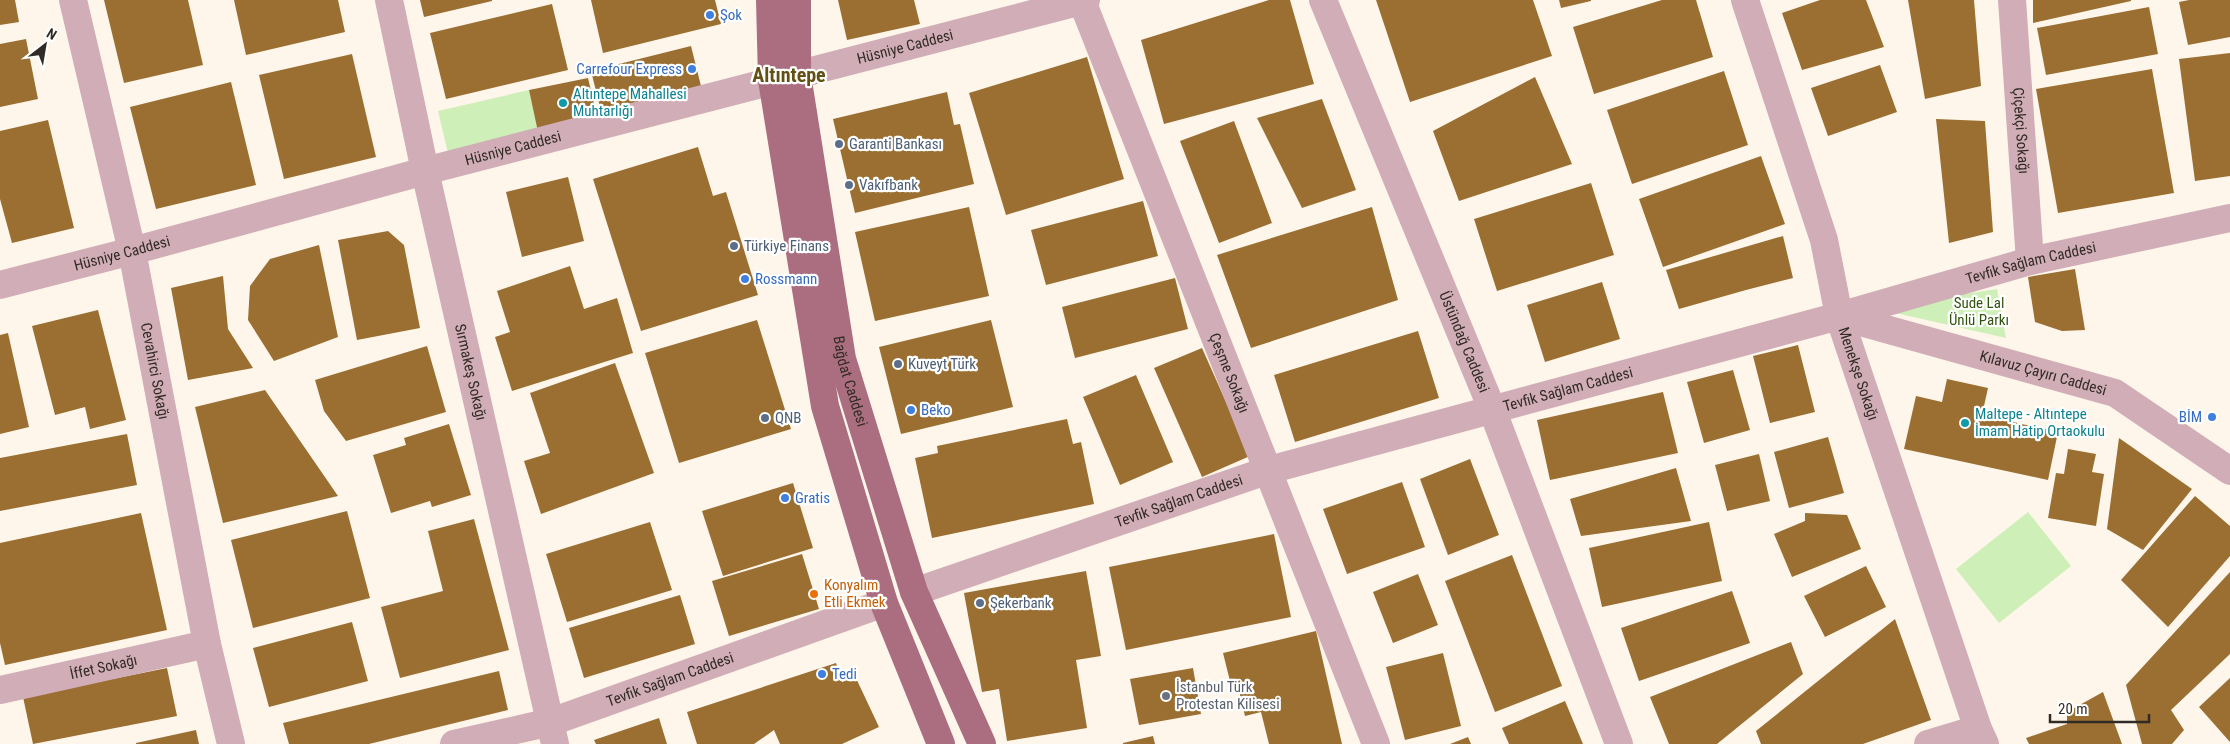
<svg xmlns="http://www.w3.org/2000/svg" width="2230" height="744" font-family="'Roboto Condensed',sans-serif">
<rect width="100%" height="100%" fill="#fff6eb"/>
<!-- green -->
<path fill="#ceefb7" d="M529 90 538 132 448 153 438 111Z
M1997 289 2006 338 1891 312 1890 305Z
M2028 512 2071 566 1999 623 1956 569Z"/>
<!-- building -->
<path fill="#9a6f31" d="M0 0H15L19 22 0 25Z
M104 0H188L203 65 124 83Z
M234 0H338L345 32 246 55Z
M420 0H492V1L424 17Z
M591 0H715L721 24 603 53Z
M838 0H914L920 24 847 40Z
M1269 0H1290L1314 84 1164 124 1141 40Z
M1376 0H1533L1552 56 1410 102Z
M1559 0H1591V1L1561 8Z
M1662 0H1696L1713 57 1594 94 1573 27Z
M1820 0H1866L1884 47 1802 70 1782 13Z
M1908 0H1974L1981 86 1925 99Z
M2033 0H2131V1L2033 23Z
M2189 0H2230V37L2188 45 2179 2Z
M552 4 568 70 446 99 430 33Z
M2149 7 2158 54 2046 75 2037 28Z
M26 39 38 99 0 107V44Z
M691 46 701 86 601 111 591 71Z
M2230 53V176L2195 181 2179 59Z
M352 54 376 157 284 179 259 75Z
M1087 57 1124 179 1006 215 969 93Z
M1880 65 1897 112 1828 136 1811 88Z
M2152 69 2174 193 2058 213 2036 89Z
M1724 71 1748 145 1632 184 1607 110Z
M1535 77 1572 164 1459 201 1433 131Z
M588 78 597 116 538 132 529 90Z
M231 82 256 185 156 209 130 107Z
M947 92 954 125 960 124 974 184 855 213 833 119Z
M1322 99 1356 190 1302 208 1257 118Z
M1936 119 1985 121 1993 232 1949 243Z
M48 120 74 228 12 243 0 199V131Z
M1234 121 1272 223 1219 243 1180 141Z
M698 147 713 196 726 192 758 295 641 331 593 179Z
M1761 156 1785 224 1663 267 1639 199Z
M568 177 584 241 522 257 506 192Z
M1591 183 1614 255 1497 291 1474 219Z
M1143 201 1158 256 1046 285 1031 230Z
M969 207 989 296 875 321 855 232Z
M1372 207 1398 300 1251 348 1217 255Z
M388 231 404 245 420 328 357 340 338 240Z
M1783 236 1793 278 1746 290 1679 309 1666 270Z
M319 245 338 337 274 361 248 320 250 286 270 259Z
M570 266 584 309 617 298 633 353 512 391 495 337 510 332 497 291Z
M2075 269 2085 330 2062 331 2035 322 2028 277Z
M223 276 228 329 253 368 188 380 171 288Z
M1175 278 1188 329 1075 358 1062 307Z
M1602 282 1620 339 1545 362 1527 305Z
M98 310 126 420 90 429 85 407 55 415 32 326Z
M757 320 791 429 679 463 645 353Z
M991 320 1013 407 901 434 879 347Z
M1418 331 1439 398 1295 442 1274 375Z
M8 333 29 427 0 434V335Z
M1798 345 1815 412 1770 423 1753 356Z
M427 346 446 412 346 441 324 411 315 380Z
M1202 348 1250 456 1202 477 1154 368Z
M615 363 654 473 541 514 524 461 550 453 530 393Z
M1733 370 1750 430 1704 443 1687 382Z
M1136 375 1173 462 1120 485 1083 397Z
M1947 379 1988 388 1982 415 2058 432 2048 480 1904 449 1916 396 1942 402Z
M265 390 338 496 223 523 195 407Z
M1663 392 1678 453 1550 480 1537 420Z
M1067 419 1073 444 1081 442 1094 504 932 538 915 458 938 453 937 446Z
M449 424 471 495 432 507 430 501 391 513 373 455 406 445 404 438Z
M127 434 137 485 0 511V458Z
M1828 437 1844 493 1789 508 1774 452Z
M2119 438 2192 489 2143 550 2107 529Z
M2068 449 2096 454 2092 472 2104 474 2096 526 2048 518 2056 473 2064 474Z
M1759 454 1770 501 1727 511 1715 465Z
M1470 459 1499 535 1448 555 1420 479Z
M1676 468 1691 521 1581 536 1570 499Z
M1402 482 1425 547 1347 574 1323 509Z
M793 483 813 548 723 576 702 511Z
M2195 496 2230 526V556L2168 627 2121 580Z
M347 511 370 598 253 628 231 540Z
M141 513 167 630 5 665 0 643V543Z
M1805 513 1847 515 1861 549 1792 577 1774 534 1805 521Z
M474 519 509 650 400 678 381 607 443 591 428 531Z
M650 522 672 590 567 622 546 554Z
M1709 522 1722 581 1602 607 1589 548Z
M1274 534 1291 617 1126 650 1109 567Z
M802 554 819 609 729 636 712 581Z
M1512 555 1562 686 1495 712 1445 581Z
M1866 566 1886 607 1825 637 1804 596Z
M1086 571 1101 656 1076 660 1087 728 1007 741 999 689 982 692 964 593Z
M2230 572V654L2171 710 2184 730 2172 744H2142L2126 685Z
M1418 574 1438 625 1393 643 1373 592Z
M1732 591 1750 643 1639 681 1621 628Z
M680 595 695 644 584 678 569 628Z
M1895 619 1931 720 1863 744H1761L1756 731Z
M352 622 368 681 269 707 253 648Z
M1316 631 1342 744H1269L1261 712 1245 716 1239 691 1233 693 1223 653Z
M1791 642 1803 674 1717 744H1669L1650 697Z
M1443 653 1461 726 1405 740 1386 667Z
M836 663 842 682 855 676 879 727 842 744H780L774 730 754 744H697L687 712Z
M167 668 177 716 33 744 23 697Z
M1193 668 1201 714 1139 725 1130 679Z
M499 671 508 710 369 744H289L283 723Z
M2230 678V742L2199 707Z
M2103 692 2122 744H2029L2026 738 2067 724V712Z
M1565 701 1583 744H1509L1502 728Z
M659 718 667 744H596L594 740Z
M196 730 199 744H136V743Z
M1153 736 1155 744H1123V743Z
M1468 737 1471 744H1450Z"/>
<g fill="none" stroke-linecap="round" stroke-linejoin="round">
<!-- street -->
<g stroke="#d1adb7" stroke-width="28">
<path id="s1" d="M73 0 132 251 207 644 231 744"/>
<path id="s2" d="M389 0 425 171 555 744"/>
<path id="s3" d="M1323 0 1492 409 1619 744"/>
<path id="s4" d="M1745 0 1824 240 1839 316 1978 729 1985 744"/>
<path id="s5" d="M2012 0 2030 261"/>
<path id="s6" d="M1082 1 1376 744"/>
<path id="s7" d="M0 285 132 251 425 171 1086 0"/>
<path id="s8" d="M1839 316 2115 393 2230 471"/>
<path id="s9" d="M914 592 1269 470 1839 316 2030 261 2230 218"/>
<path id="s10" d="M0 690 207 644"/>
<path id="s11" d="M454 744 551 722 884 603"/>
<path d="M1928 744 1978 729"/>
</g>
<!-- primary -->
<g stroke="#ab6e80" stroke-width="28">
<path d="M770 0 772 80 825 406 884 603 941 744"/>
<path id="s12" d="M797 0V75L842 359 914 592 982 744"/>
</g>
</g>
<!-- markers -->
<g fill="#3f7fe0" stroke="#fff" stroke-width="2">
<circle cx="710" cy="15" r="5"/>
<circle cx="692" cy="69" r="5"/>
<circle cx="745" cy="279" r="5"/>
<circle cx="911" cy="410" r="5"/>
<circle cx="2212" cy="417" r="5"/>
<circle cx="785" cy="498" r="5"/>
<circle cx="822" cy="674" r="5"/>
</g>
<g fill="#0f9aa8" stroke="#fff" stroke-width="2">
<circle cx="563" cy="103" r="5"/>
<circle cx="1965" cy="423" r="5"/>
</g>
<g fill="#5c6f8a" stroke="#fff" stroke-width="2">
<circle cx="839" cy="144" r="5"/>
<circle cx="849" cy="185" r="5"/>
<circle cx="734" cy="246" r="5"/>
<circle cx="898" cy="364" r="5"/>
<circle cx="765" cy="418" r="5"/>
<circle cx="980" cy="603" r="5"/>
</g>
<circle fill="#e8710a" stroke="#fff" stroke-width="2" cx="814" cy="594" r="5"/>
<circle fill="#6b7280" stroke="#fff" stroke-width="2" cx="1166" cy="696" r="5"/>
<g text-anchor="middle" stroke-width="4.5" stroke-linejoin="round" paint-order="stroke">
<!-- shop labels -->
<g font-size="15" fill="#366cbe" stroke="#fff" text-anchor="start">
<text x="720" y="20">Şok</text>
<text x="682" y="74" text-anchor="end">Carrefour Express</text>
<text x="755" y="284">Rossmann</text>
<text x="921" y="415">Beko</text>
<text x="2202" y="422" text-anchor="end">BİM</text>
<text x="795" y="503">Gratis</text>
<text x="832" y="679">Tedi</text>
</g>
<!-- street labels -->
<g font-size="15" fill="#312b25" stroke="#fff">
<text dy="5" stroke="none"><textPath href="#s7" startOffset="936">Hüsniye Caddesi</textPath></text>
<text dy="5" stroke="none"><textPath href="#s5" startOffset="131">Çiçekçi Sokağı</textPath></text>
<text dy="5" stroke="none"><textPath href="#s7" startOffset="531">Hüsniye Caddesi</textPath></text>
<text dy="5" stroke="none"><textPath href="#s7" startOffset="126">Hüsniye Caddesi</textPath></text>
<text dy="5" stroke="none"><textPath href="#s9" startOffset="1165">Tevfik Sağlam Caddesi</textPath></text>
<text dy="5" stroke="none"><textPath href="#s3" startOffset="370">Üstündağ Caddesi</textPath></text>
<text dy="5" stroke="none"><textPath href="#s1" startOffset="380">Cevahirci Sokağı</textPath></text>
<text dy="5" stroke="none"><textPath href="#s2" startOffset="381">Sırmakeş Sokağı</textPath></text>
<text dy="5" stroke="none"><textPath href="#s6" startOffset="400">Çeşme Sokağı</textPath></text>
<text dy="5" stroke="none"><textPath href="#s8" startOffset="212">Kılavuz Çayırı Caddesi</textPath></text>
<text dy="5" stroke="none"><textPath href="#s4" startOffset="391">Menekşe Sokağı</textPath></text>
<text dy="5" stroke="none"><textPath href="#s12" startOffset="386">Bağdat Caddesi</textPath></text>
<text dy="5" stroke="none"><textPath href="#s9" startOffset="685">Tevfik Sağlam Caddesi</textPath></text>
<text dy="5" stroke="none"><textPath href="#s9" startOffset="280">Tevfik Sağlam Caddesi</textPath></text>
<text dy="5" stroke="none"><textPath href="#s10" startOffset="106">İffet Sokağı</textPath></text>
<text dy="5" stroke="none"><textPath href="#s11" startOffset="226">Tevfik Sağlam Caddesi</textPath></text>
</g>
<!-- culture labels -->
<g font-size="15" fill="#0d838f" stroke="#fff" text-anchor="start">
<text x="573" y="99">Altıntepe Mahallesi<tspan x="573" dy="17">Muhtarlığı</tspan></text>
<text x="1975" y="419">Maltepe - Altıntepe<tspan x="1975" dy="17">İmam Hatip Ortaokulu</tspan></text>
</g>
<!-- service labels -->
<g font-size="15" fill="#4e5e75" stroke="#fff" text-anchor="start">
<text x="849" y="149">Garanti Bankası</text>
<text x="859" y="190">Vakıfbank</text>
<text x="744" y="251">Türkiye Finans</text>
<text x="908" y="369">Kuveyt Türk</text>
<text x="775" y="423">QNB</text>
<text x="990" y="608">Şekerbank</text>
</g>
<!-- park labels -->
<g font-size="15" fill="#335310" stroke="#fff">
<text x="1979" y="308">Sude Lal<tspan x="1979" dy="17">Ünlü Parkı</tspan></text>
</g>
<!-- food labels -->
<g font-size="15" fill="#c56008" stroke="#fff" text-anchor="start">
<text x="824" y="590">Konyalım<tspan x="824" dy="17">Etli Ekmek</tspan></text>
</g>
<!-- worship labels -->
<g font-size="15" fill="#5b616d" stroke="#fff" text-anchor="start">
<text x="1176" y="692">İstanbul Türk<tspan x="1176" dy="17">Protestan Kilisesi</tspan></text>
</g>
<!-- district labels -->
<g font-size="20" font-weight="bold" fill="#625114" stroke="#fff">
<text x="789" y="82">Altıntepe</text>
</g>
</g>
<!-- north arrow -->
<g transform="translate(45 45) rotate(31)" stroke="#ffffff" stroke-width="4" paint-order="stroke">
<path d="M0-4L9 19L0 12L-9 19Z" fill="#312b25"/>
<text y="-8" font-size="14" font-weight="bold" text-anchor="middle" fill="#312b25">N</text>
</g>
<!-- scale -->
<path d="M2050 714v8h99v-8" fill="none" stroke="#312b25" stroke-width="2.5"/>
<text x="2058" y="714" font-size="15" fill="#312b25" stroke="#ffffff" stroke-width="4" paint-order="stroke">20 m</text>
</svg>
